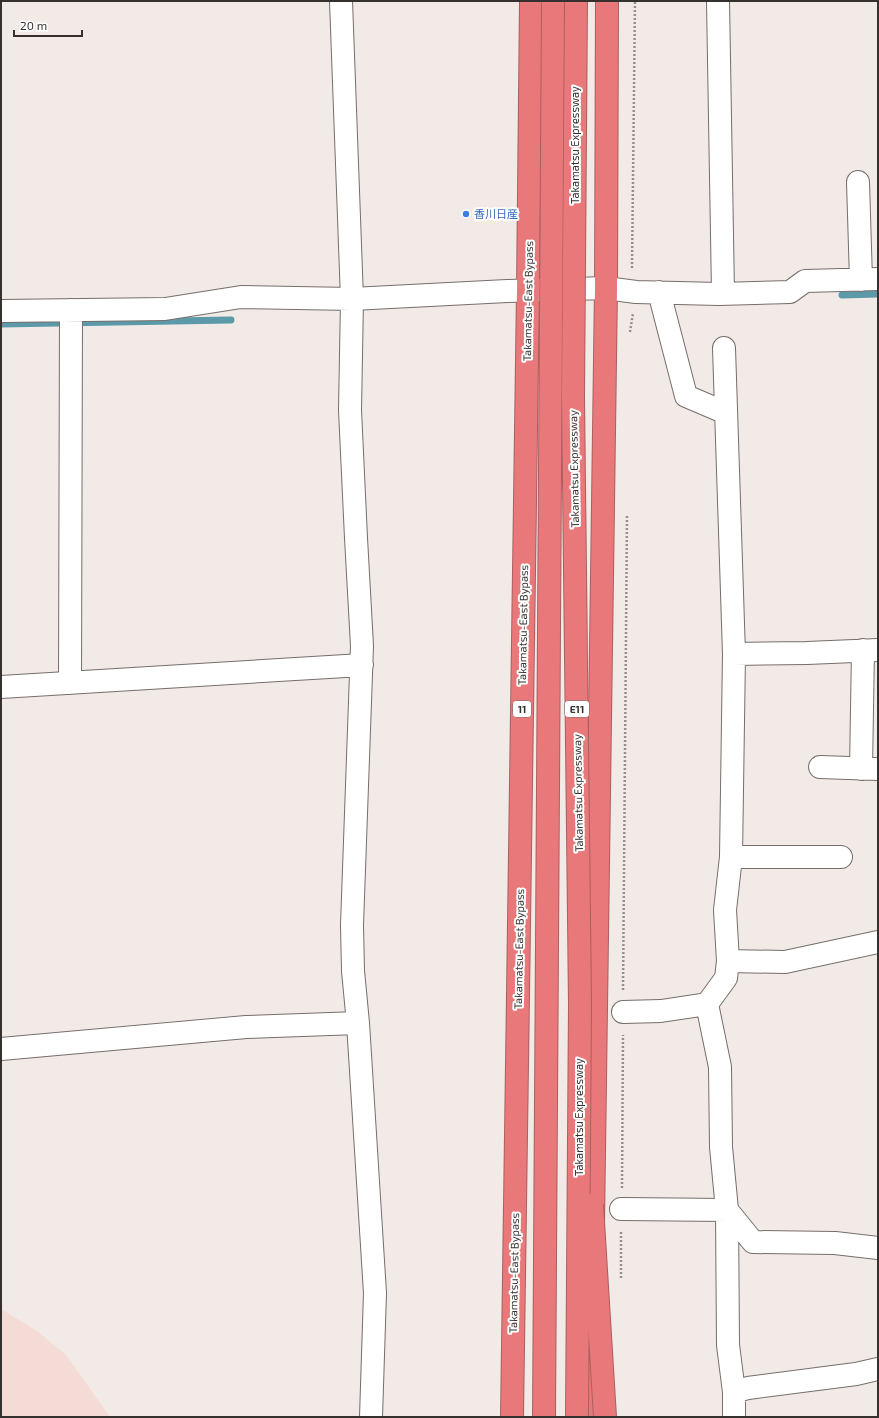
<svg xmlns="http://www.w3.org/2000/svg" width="879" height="1418" font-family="'Exo 2','Noto Sans JP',sans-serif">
<rect width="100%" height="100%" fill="#f2eae6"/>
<!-- industrial -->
<path fill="#f5dbd5" d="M1 1309 37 1331 66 1355 110 1417H1Z"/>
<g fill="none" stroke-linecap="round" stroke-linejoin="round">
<!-- stream -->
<path stroke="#5c9aaa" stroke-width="7" d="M842 295 878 294
M1 324 231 320"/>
<!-- minor casing -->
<g stroke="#756e6a" stroke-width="24">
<path id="minor" d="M341 1 352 299 350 410 356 538 362 646 352 925 353 971 358 1023 375 1293 371 1417
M718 1 723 293
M858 182 861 280
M659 292 686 396 726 413
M1 311 165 309 241 297 352 299 507 291 606 288 636 292 719 294 790 292 805 281 878 279
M724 348 734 654
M70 683 71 310
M1 687 362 665
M820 767 878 769
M861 769 863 650
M731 857H841
M728 961 785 962 878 942
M623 1012 661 1011 707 1004 726 978 728 961 725 910 731 857 734 654 807 653 878 650
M1 1049 246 1027 358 1023
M621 1209 727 1210 721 1147 720 1067 707 1004
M727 1210 728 1345 734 1392V1417
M727 1210 753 1242 835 1243 878 1248
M734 1392 748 1388 856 1374 878 1369"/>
</g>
<!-- highway casing -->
<g stroke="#aa5f60" stroke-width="24">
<path id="highway" d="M593 1224 606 288 607 1
M512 1417 528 290 531 1
M590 1417 591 1334"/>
</g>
<!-- path -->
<path stroke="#958f8c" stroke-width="2.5" stroke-dasharray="2 2" stroke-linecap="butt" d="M632 268 635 1
M630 332 633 313
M623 990 627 515
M622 1188 623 1035
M621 1278V1231"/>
<!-- minor -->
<use href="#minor" stroke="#fff" stroke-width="22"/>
<!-- highway -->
<use href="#highway" stroke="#e9787a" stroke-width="22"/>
<!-- highway-bridge casing -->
<g stroke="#aa5f60" stroke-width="24" stroke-linecap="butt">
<path id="highway-bridge" d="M576 1 573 397 580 1004 577 1417
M592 1205 605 1417
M544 1417 553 1"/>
</g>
<!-- highway-bridge -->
<use href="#highway-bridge" stroke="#e9787a" stroke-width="22"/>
</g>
<!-- markers -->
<circle fill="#3f7fe0" stroke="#fff" stroke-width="1.5" cx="466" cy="214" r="4"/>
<g text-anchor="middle" stroke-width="4" stroke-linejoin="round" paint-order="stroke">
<!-- shield labels -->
<g fill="#fff" stroke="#716f6d" stroke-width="1">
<rect x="513" y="701" width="18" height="16" rx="3"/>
<rect x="565" y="701" width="24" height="16" rx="3"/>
</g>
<g font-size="10" font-weight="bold" fill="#34312f">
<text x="522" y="713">11</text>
<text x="577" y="713">E11</text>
</g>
<!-- street labels -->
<g font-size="11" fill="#34312f" stroke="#fff">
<text transform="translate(575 145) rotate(-90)" y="4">Takamatsu Expressway</text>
<text transform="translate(528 301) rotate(-89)" y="4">Takamatsu-East Bypass</text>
<text transform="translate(574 469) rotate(-91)" y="4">Takamatsu Expressway</text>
<text transform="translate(523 625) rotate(-89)" y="4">Takamatsu-East Bypass</text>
<text transform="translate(578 793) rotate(-91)" y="4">Takamatsu Expressway</text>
<text transform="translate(519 949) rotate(-89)" y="4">Takamatsu-East Bypass</text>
<text transform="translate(579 1117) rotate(-90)" y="4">Takamatsu Expressway</text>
<text transform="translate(514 1273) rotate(-89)" y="4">Takamatsu-East Bypass</text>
</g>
<!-- shop labels -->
<g font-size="11" fill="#366cbe" stroke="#fff" text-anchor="start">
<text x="474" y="218">香川日産</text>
</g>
</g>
<!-- border -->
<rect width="879" height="1418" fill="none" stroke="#34312f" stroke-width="4"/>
<!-- scale -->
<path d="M14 30v6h68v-6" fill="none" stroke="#34312f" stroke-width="2"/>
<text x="20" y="30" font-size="12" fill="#34312f" stroke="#ffffff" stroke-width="3" paint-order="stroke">20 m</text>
</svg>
